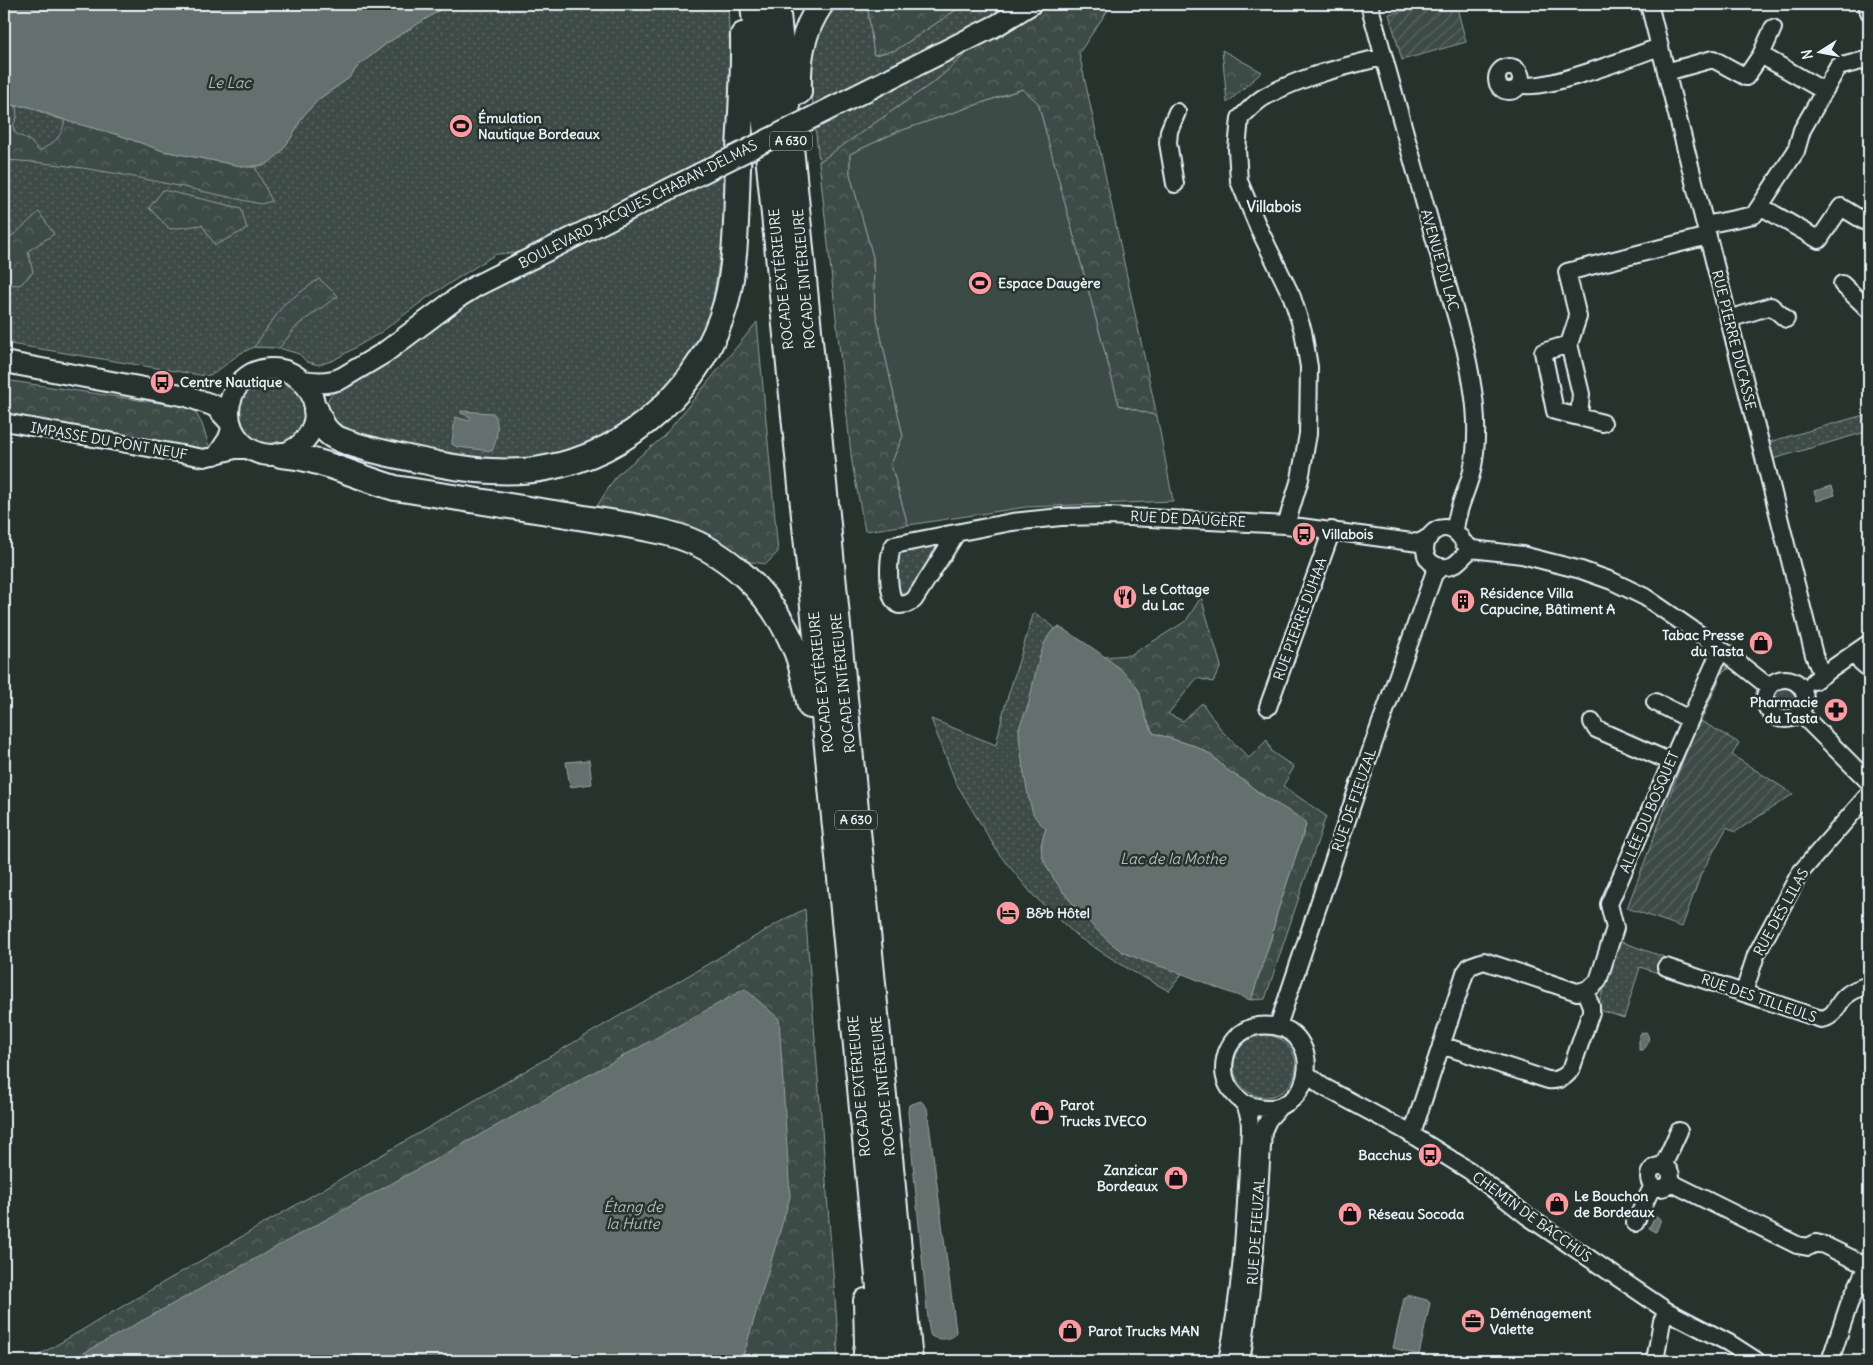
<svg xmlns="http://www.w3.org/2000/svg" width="1873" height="1365" font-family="Delius,sans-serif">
<defs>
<pattern id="grass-dots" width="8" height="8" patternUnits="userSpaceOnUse" patternTransform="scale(1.25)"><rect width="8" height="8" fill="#3e4b47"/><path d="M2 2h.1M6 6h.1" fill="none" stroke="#5a6562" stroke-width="1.8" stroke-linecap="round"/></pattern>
<pattern id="forest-crowns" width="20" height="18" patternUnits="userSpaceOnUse" patternTransform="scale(1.25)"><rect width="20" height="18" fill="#3e4b47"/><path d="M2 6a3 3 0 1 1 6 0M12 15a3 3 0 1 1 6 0" fill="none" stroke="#5a6562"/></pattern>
<pattern id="garden-furrows" width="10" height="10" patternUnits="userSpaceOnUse" patternTransform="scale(1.25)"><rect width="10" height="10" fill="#3e4b47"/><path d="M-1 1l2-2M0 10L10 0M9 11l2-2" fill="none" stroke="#5a6562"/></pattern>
</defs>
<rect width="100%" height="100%" fill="#26332d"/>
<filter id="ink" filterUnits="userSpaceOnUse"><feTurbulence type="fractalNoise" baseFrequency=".02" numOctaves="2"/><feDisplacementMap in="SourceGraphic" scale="10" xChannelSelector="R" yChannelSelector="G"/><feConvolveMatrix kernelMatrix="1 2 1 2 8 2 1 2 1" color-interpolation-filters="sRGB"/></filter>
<g filter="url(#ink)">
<!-- grass -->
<path fill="url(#grass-dots)" stroke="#939ea0" d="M446 4H728L731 85 724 233 708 328 661 398 607 441 523 466 410 453 332 427C327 410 321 405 335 391L389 359 521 253 496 254 428 297 380 333 334 360 319 365 307 362 299 354 279 348 254 347 239 354 215 373 206 376 4 343V103L16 106H27L53 117 119 135 140 144 247 167 266 165 291 138 303 116 319 99 349 78 358 66 390 41 437 12Z
M828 4H867L874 55 896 50 965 4H1012L980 22 971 49 938 79 819 162 807 51Z
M238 413a34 34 0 1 1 68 0a34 34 0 1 1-68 0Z
M1864 415 1869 431 1773 459 1769 442Z
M935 543 939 548 916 591 906 596C904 595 901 594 900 591 896 585 895 557 900 552 905 546 927 545 935 543Z
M1034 612 1055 628 1050 634 1028 706 1019 729 1046 829 1041 845 1046 864 1075 907 1124 952 1182 974 1169 991 1130 970 1078 937 1033 895 999 854 956 783 931 719 996 745 1004 709Z
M1771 700a14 14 0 1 1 28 0a14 14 0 1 1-28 0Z
M1619 941 1664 957 1658 973 1640 967 1624 1018 1597 1009Z
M1234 1066a31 31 0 1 1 62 0a31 31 0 1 1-62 0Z"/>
<!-- forest -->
<path fill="url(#forest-crowns)" stroke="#939ea0" d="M867 4H965L896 50 874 55Z
M1043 4H1112L1079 53 1157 416 1119 405 1038 103 1022 89 897 132 850 154V174L873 257 875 309 903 436 891 464 908 525 865 531 852 463 819 162 938 79 971 49Z
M1222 50 1262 72 1227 103Z
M4 103 16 106 17 117 13 126 15 133 30 141 39 151C55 142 61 139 65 120L119 135 163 151 247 167H255L272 201 261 204C176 186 90 164 4 160Z
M163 190 241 208 247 229 215 245 202 225 170 229 149 208Z
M39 212 54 234 28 251 33 272 20 285 4 284V241L16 233Z
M319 279 338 296 299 324 279 348 254 347 284 304Z
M757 322 778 552 766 564 746 561 671 525 595 509 617 475 663 437Z
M4 380 193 408 202 424 210 449 200 451 4 416Z
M1201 597 1221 666 1213 682 1197 678 1168 714 1183 721 1202 703 1222 731 1249 758 1267 740 1272 752 1294 767 1283 786 1326 816 1265 999 1251 1000 1271 938 1277 913 1306 825 1227 770 1210 754 1195 746 1153 733 1145 715 1138 690 1103 657 1130 655 1157 639 1186 621Z
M805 909 838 1337 837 1361H740L745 1350 29 1361 785 919Z"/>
<!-- garden -->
<path fill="url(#garden-furrows)" stroke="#939ea0" d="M1436 4H1456L1466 42 1402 60 1389 14Z
M1720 663 1729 669 1723 671 1701 721 1739 743 1732 755 1793 794 1735 832 1727 827 1701 874 1682 927 1627 908Z"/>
<!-- pitch -->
<path fill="#3e4b47" stroke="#939ea0" d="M1023 89 1038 103 1119 405 1157 416 1173 501 1026 507 908 525 891 464 903 436 875 309 873 257 850 174V154L897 132Z"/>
<!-- water -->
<path fill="#636f6d" stroke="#98a3a5" d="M4 4H446L437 12 387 43 358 66 349 78 319 99 303 116 291 138 281 152 270 162 262 165 247 167 163 151 119 135 70 122 27 106H16L4 103Z
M461 411 492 413 495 415C499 425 497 441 492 451L457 447 452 444 455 417 469 421 471 417 461 413Z
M1832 486 1835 495 1817 501 1814 491Z
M1059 627C1082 640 1124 667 1138 689 1142 697 1142 707 1145 715 1147 721 1150 727 1153 733L1195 746 1210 754 1227 770 1245 781 1260 794 1304 820 1306 825 1277 913 1271 938 1251 1000C1228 993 1206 983 1183 974 1164 967 1144 962 1125 953 1103 942 1047 879 1042 855 1040 846 1043 837 1046 829 1042 825 1038 821 1035 817 1028 806 1019 746 1019 731 1019 723 1026 714 1028 706 1033 690 1040 631 1059 627Z
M589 760 592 784 570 787 566 762Z
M745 989 779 1019 790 1197 745 1350 740 1361H69Z
M1646 1032C1651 1038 1648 1046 1643 1050H1639V1036L1641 1033Z
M921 1101 927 1108 956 1331 954 1336C947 1340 938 1340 931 1336L929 1329 908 1112 909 1105Z
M1655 1216 1661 1219 1656 1232 1649 1228Z
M1407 1295 1427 1300 1430 1303 1419 1355 1393 1348 1404 1299Z"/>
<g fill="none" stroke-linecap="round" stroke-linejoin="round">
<!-- minor casing -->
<g stroke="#e8f1f8" stroke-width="20">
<path id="minor" d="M1369 4 1465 348C1474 389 1481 429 1472 471 1467 492 1456 510 1455 531
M1649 4 1814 655 1822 676
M1867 4 1869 12
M1761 55 1773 28
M1497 79a12 12 0 1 1 24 0a12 12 0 1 1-24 0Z
M1666 72 1713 59 1746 77 1761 55 1824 91
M1520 84C1540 93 1635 56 1659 47
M1175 184 1168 143 1169 131 1177 112
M1760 206 1819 240 1841 207 1869 224
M1705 225 1754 215 1796 151 1802 130 1838 67 1869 59
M1842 284 1869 310
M1729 319 1771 306 1786 319
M1569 344 1581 394 1579 417
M4 422 204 458 235 450H251
M1603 423 1555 411 1543 352 1569 344 1578 317 1567 272 1708 236
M215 456 227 438 231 426
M1286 525 1300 479 1308 434 1309 367 1303 331 1292 297 1259 229 1239 181 1237 149 1240 118C1248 111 1256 101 1266 96 1300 77 1345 66 1383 57
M956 534 914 600 907 604 899 605C898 605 894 600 893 599 888 589 887 553 894 545L1012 522 1061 517 1109 516 1286 525 1419 543 1427 538
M1461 538C1440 509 1409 551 1435 565 1439 567 1446 568 1451 566 1458 564 1464 554 1472 549
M1463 542 1472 549 1522 555 1581 570 1612 581 1645 597 1721 649 1769 687
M1853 655 1869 669
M1765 699a20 20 0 1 1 40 0a20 20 0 1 1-40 0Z
M1814 681 1869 643
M1655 702 1689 719
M1268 707 1332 530
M1800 713 1869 782
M1592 722 1596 729 1671 762
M1666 967 1821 1019C1837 1017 1836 1003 1847 995 1853 990 1862 987 1869 985
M1744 992 1756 955 1800 873 1869 794
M1278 1026 1359 784 1434 574 1441 567
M1441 1045 1548 1080C1559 1081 1567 1077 1572 1067L1591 1012V1006L1585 991
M1307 1074 1322 1086 1404 1130 1470 1171 1527 1216 1667 1311 1729 1343 1757 1361
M1412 1134 1465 973 1470 966 1484 961 1577 992C1586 991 1592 988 1598 981L1615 928 1609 904 1721 649
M1663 1166 1679 1131
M1649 1177a11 11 0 1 1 22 0a11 11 0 1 1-22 0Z
M1670 1182 1797 1245 1808 1247 1816 1243 1824 1245 1867 1266
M1635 1223 1653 1185
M1227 1361C1243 1285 1246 1207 1250 1129 1250 1121 1249 1111 1244 1104 1243 1101 1238 1099 1236 1096 1229 1089 1224 1079 1224 1069 1224 1053 1231 1039 1244 1031 1254 1025 1263 1025 1274 1026 1328 1033 1313 1131 1244 1103
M1241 1361C1254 1285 1258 1208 1263 1131L1268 1120 1280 1106
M1655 1361 1662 1321 1667 1311
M1830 1361 1849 1304 1869 1262"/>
</g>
<!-- major casing -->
<g stroke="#e8f1f8" stroke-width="24">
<path id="major" d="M969 39 997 25 1031 4
M4 362 187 396 215 406 229 421
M229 412a43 43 0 1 1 86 0a43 43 0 1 1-86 0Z
M303 381C316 383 330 384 342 378L384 353 460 296 476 286 588 230"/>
</g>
<!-- highway casing -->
<g stroke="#e8f1f8" stroke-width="28">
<path id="highway" d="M753 4 838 857 886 1361
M777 4 910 1361
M799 92C798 58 802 32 821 4
M316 410C319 418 323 428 329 433 344 447 415 459 437 464 473 471 510 475 546 468 630 453 703 386 726 303 737 260 736 212 738 168 740 124 744 79 743 35
M281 455C320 458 357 477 395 488 452 497 509 506 567 515 600 521 634 525 667 533 727 548 773 595 796 651 803 668 806 688 810 706
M865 1361 867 1344 866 1301"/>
</g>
<!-- minor -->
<use href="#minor" stroke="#26332d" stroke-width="16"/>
<!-- major -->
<use href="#major" stroke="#26332d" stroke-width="20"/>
<!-- highway -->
<use href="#highway" stroke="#26332d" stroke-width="24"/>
<!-- major-bridge casing -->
<g stroke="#e8f1f8" stroke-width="24" stroke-linecap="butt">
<path id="major-bridge" d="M588 230 969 39"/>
</g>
<!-- major-bridge -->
<use href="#major-bridge" stroke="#26332d" stroke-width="20"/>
</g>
</g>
<!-- icons -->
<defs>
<g id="stadium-disc" transform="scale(1.25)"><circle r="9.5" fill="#ff9aa2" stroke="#26332d"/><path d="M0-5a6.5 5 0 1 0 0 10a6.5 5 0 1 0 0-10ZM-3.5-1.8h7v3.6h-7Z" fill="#111"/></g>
<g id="bus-disc" transform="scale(1.25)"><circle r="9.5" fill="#ff9aa2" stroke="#26332d"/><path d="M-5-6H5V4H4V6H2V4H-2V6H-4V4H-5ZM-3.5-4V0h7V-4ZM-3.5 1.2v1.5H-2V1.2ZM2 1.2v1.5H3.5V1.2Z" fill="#111"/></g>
<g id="restaurant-disc" transform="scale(1.25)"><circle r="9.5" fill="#ff9aa2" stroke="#26332d"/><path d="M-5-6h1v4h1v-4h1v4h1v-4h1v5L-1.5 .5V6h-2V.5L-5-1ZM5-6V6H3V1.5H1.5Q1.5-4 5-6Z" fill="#111"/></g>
<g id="building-disc" transform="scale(1.25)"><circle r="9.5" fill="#ff9aa2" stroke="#26332d"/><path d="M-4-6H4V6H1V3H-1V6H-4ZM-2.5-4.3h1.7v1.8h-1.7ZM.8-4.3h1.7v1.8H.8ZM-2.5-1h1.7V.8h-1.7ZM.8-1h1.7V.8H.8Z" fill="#111"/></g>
<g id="shop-disc" transform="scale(1.25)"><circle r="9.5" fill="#ff9aa2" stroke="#26332d"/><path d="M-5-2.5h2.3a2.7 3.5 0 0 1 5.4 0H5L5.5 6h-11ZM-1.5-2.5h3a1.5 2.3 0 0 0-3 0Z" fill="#111"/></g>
<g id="pharmacy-disc" transform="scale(1.25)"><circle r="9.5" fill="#ff9aa2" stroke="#26332d"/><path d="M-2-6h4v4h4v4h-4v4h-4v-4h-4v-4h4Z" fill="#111"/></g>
<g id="hotel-disc" transform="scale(1.25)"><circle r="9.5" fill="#ff9aa2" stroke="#26332d"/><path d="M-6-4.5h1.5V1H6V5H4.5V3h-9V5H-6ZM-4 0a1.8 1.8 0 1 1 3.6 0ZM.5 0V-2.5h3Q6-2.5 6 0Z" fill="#111"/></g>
<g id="office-disc" transform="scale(1.25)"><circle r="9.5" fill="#ff9aa2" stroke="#26332d"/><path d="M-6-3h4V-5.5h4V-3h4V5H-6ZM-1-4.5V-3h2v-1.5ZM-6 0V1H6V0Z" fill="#111"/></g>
</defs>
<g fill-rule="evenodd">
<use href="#stadium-disc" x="461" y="126"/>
<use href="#stadium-disc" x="980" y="283"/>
<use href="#bus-disc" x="162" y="382"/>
<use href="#bus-disc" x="1304" y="534"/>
<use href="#restaurant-disc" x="1125" y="597"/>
<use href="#building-disc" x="1463" y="601"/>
<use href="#shop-disc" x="1761" y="643"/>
<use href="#pharmacy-disc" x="1836" y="710"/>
<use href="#hotel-disc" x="1008" y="913"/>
<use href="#shop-disc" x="1042" y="1113"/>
<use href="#bus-disc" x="1430" y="1155"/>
<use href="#shop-disc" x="1176" y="1178"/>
<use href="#shop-disc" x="1557" y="1204"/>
<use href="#shop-disc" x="1350" y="1214"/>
<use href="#office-disc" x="1473" y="1321"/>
<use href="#shop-disc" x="1070" y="1331"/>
</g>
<g text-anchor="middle" stroke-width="5" stroke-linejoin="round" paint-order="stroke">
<!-- shield labels -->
<g fill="#26332d" stroke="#aeb8bb" stroke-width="1">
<rect x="770" y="131.5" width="42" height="19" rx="4"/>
<rect x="835" y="810.5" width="42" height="19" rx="4"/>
</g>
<g font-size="12" font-weight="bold" fill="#e8f1f8">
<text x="791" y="145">A 630</text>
<text x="856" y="824">A 630</text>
</g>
<!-- poi labels -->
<g font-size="14" font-weight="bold" fill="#e8f1f8" stroke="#26332d" text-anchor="start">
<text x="478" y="123">Émulation<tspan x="478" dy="16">Nautique Bordeaux</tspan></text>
<text x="998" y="288">Espace Daugère</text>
<text x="180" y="387">Centre Nautique</text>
<text x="1322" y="539">Villabois</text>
<text x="1142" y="594">Le Cottage<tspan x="1142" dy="16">du Lac</tspan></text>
<text x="1480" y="598">Résidence Villa<tspan x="1480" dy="16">Capucine, Bâtiment A</tspan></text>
<text x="1744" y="640" text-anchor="end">Tabac Presse<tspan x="1744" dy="16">du Tasta</tspan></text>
<text x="1818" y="707" text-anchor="end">Pharmacie<tspan x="1818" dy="16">du Tasta</tspan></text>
<text x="1026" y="918">B&amp;b Hôtel</text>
<text x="1060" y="1110">Parot<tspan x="1060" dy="16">Trucks IVECO</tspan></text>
<text x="1412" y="1160" text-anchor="end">Bacchus</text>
<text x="1158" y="1175" text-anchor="end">Zanzicar<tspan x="1158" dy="16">Bordeaux</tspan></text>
<text x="1574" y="1201">Le Bouchon<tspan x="1574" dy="16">de Bordeaux</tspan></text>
<text x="1368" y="1219">Réseau Socoda</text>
<text x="1490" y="1318">Déménagement<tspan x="1490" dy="16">Valette</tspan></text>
<text x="1088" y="1336">Parot Trucks MAN</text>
</g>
<!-- street labels -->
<g font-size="14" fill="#e8f1f8" stroke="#26332d">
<text transform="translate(638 204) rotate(-27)" y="5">BOULEVARD JACQUES CHABAN-DELMAS</text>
<text transform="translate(1440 260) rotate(74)" y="5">AVENUE DU LAC</text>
<text transform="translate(781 279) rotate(-96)" y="5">ROCADE EXTÉRIEURE</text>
<text transform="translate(804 279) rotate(-95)" y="5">ROCADE INTÉRIEURE</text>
<text transform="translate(1734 340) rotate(76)" y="5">RUE PIERRE DUCASSE</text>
<text transform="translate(109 441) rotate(10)" y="5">IMPASSE DU PONT NEUF</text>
<text transform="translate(1188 519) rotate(3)" y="5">RUE DE DAUGÈRE</text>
<text transform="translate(1300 619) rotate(-70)" y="5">RUE PIERRE DUHAA</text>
<text transform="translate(821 682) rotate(-96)" y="5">ROCADE EXTÉRIEURE</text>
<text transform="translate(843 683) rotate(-96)" y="5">ROCADE INTÉRIEURE</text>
<text transform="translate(1354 800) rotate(-71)" y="5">RUE DE FIEUZAL</text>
<text transform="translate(1649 812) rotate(-67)" y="5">ALLÉE DU BOSQUET</text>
<text transform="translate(1781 912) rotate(-61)" y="5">RUE DES LILAS</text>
<text transform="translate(1759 998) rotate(19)" y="5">RUE DES TILLEULS</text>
<text transform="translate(859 1086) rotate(-95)" y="5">ROCADE EXTÉRIEURE</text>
<text transform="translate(883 1086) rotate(-96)" y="5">ROCADE INTÉRIEURE</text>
<text transform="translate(1532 1217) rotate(36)" y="5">CHEMIN DE BACCHUS</text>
<text transform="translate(1256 1231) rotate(-86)" y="5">RUE DE FIEUZAL</text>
</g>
<!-- water labels -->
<g font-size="15" font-style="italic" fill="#b3bdc0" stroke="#26332d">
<text x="229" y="88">Le Lac</text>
<text x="1173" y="864">Lac de la Mothe</text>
<text x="633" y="1212">Étang de<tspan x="633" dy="17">la Hutte</tspan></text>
</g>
<!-- neighbourhood labels -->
<g font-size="15" font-weight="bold" fill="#e8f1f8" stroke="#26332d">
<text x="1274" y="212">Villabois</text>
</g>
</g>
<!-- margin -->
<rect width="1873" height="1365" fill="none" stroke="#26332d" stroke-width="20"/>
<rect x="10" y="10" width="1853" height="1345" fill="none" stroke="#e8f1f8" stroke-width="2" filter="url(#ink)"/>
<!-- north arrow -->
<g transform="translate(1820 52) rotate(259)" stroke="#26332d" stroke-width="4" paint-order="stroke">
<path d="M0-4L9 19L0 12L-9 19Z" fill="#e8f1f8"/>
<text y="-8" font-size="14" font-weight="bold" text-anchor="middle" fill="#e8f1f8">N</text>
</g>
</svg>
